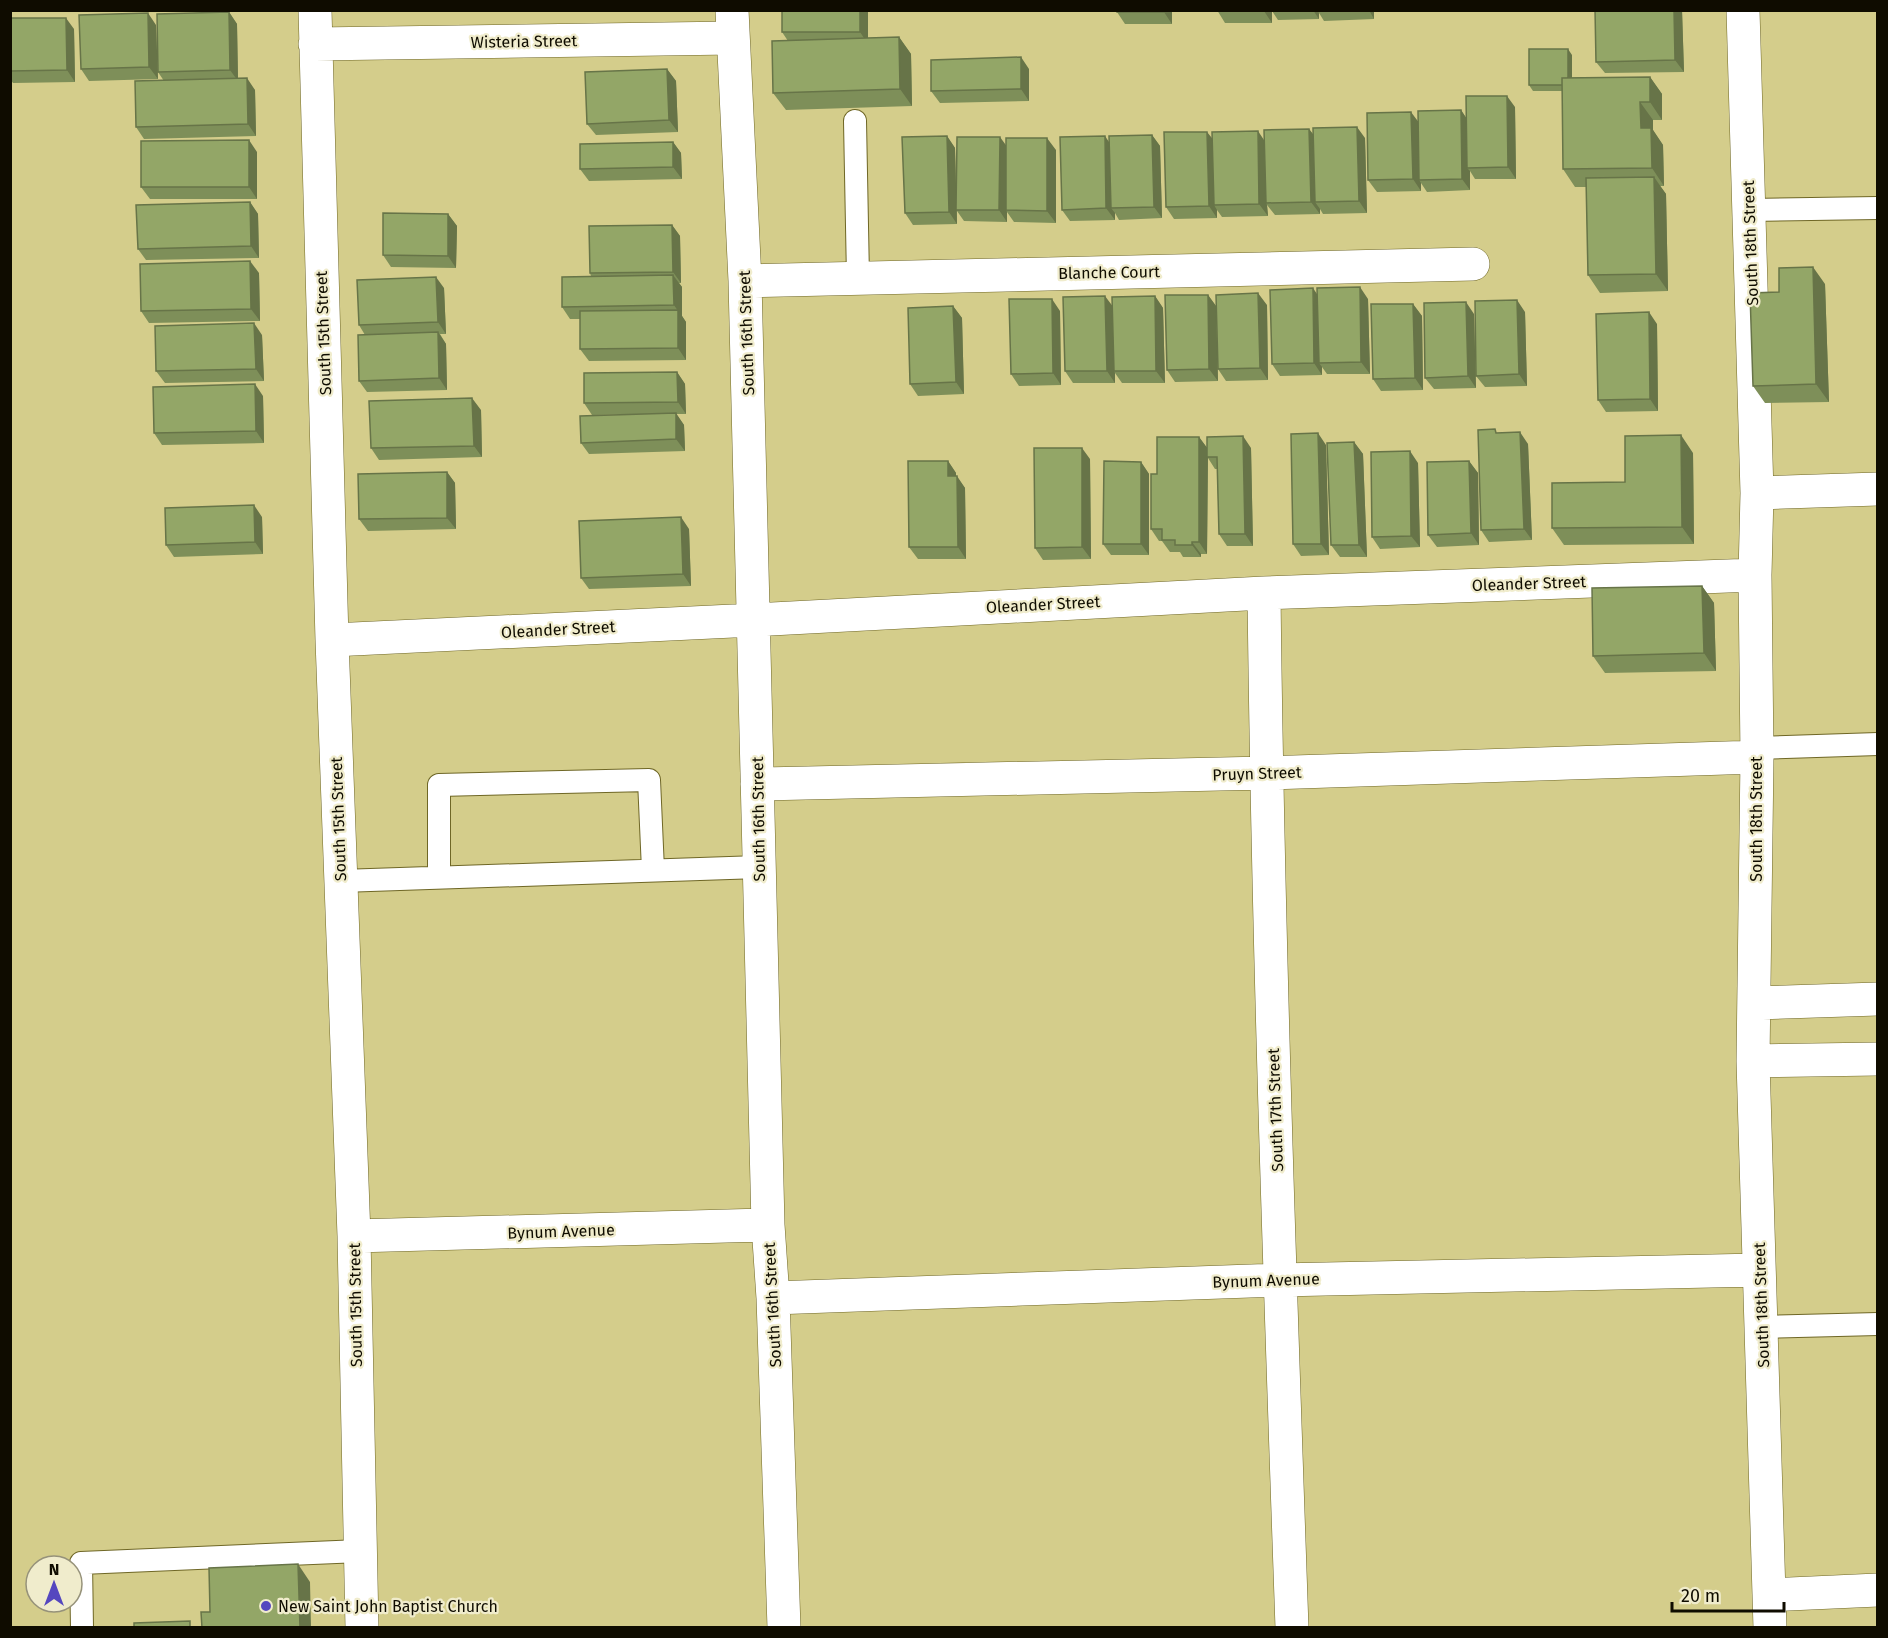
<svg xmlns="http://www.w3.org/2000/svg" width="1888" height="1638" font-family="'Fira Sans',sans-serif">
<rect width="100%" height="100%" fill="#d4cd8b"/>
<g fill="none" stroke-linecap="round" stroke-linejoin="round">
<!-- service casing -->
<g stroke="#6f6726" stroke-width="24">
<path id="service" d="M855 121 858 278
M1750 210 1878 208
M1757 748 1878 744
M439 877V785L649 780 653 870
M341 881 759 867
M1761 1327 1878 1324
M82 1628 81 1563 360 1551"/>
</g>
<!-- minor casing -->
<g stroke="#6f6726" stroke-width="34">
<path id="minor" d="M315 10 332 640 354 1236 362 1628
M732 10 745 281 768 1225 773 1298 784 1628
M1743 10 1757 493 1755 575 1757 757 1753 1061 1770 1628
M315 44 733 38
M745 281 1473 264
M1757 493 1878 489
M1264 593C1268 938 1280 1283 1292 1628
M332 640 754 620 1264 593 1755 575
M757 784 1266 773 1757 757
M1754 1003 1878 999
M1753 1061 1878 1059
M354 1236 768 1225
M773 1298 1279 1280 1759 1270
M1769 1595 1878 1590"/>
</g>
<!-- service -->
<use href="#service" stroke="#fff" stroke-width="22"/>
<!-- minor -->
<use href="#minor" stroke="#fff" stroke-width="33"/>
</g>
<!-- wall -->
<path fill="#7e8f59" d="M868 10V38L899 37 911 54 912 106 786 110 773 93 788 41 782 32Z
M1117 10H1172V24H1125L1117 12Z
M1217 10H1374V19L1324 21 1319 13V19L1278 20 1272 11V23H1225Z
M1595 10H1682L1684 72 1605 73 1596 62Z
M229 12 237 24 238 79 255 90 256 136 144 139 136 127 164 81 158 72Z
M10 18 74 29 75 82 13 83 10 79Z
M156 25 158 79 89 81 81 69Z
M1572 55V78L1650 77 1662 94V120H1653V130L1663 145 1664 186H1660L1666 194 1668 291 1600 293 1588 275 1586 187H1575L1563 169 1562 91H1533L1529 85Z
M667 69 676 81 678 132 596 135 587 124Z
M1029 69V101L940 103 931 91Z
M1515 107 1516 179H1475L1470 171V190L1427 192 1421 183V191L1377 192 1368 180 1418 121 1461 110 1466 118Z
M1309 129 1313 134 1365 138 1367 213 1323 214 1320 209V214L1275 215 1267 205 1268 216 1222 217 1217 210V218L1174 219 1166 207 1212 139 1265 141Z
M1152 135 1160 146 1162 218 1119 220 1115 213V220L1070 221 1062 210 1109 142Z
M947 136 955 148 956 185 1006 146 1056 150V223L1014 222 1007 212V222L964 221 957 211V224L913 225 905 213Z
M673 142 681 153 682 179 589 181 580 169Z
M257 152V199H150L141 187Z
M250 202 258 214 259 258 146 260 138 249Z
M448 214 457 226 456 268 391 267 383 255Z
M672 225 680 236 681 283H679L682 287V316L686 322V360L589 361 580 349V319H570L562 307 591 276 590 273Z
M259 273 260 321 149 323 141 311Z
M1825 284 1829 402 1765 403 1753 386Z
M444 288 446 334H440L446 344 447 390 367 392 359 381 365 335 359 325Z
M1208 295 1216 306 1218 381 1175 382 1167 370Z
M1318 295 1368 299 1370 374H1327L1322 367V375L1280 376 1272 364Z
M1155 296 1163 308 1165 383H1122L1115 373V383H1073L1065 371 1113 306Z
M1413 304 1422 316 1423 390 1381 391 1373 379Z
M1267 305 1268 380 1226 381 1218 369Z
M953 306 962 318 964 394 918 396 910 384Z
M1060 311 1061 385 1019 386 1011 374Z
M1525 312 1527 386 1485 387 1476 376Z
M1474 314 1476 388 1434 389 1425 378Z
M1657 324 1658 411 1606 412 1598 400Z
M262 335 264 381 165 383 156 371Z
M677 372 685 384 686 414H676L684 425 685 451 589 454 581 443 663 414 592 415 584 403Z
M263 396 264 443 162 445 154 433Z
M481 410 482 457 379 460 371 448Z
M1498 433 1528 444 1532 540 1489 542 1481 530Z
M1199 437 1207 448H1251L1253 546H1227L1219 534 1217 469H1215L1208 458 1207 554H1201V557H1183L1180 552H1170L1162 541H1159L1151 529 1157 474Z
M1354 442 1363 454 1367 557H1340L1331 545Z
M1326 445 1329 555 1301 556 1293 544Z
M1693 453 1694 544 1564 545 1552 528 1625 482Z
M1090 459 1091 559 1043 560 1035 548Z
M948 461 956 473V476L965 488 966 559H918L909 547Z
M1469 461 1478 473 1479 545 1437 547 1428 535Z
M1141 462 1149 474V555H1111L1103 544Z
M1418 463 1420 547 1380 549 1372 537Z
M447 472 455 483 456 529 368 531 359 519Z
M262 517 263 554 174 557 166 545Z
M689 529 691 586 589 589 581 578Z
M1702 586 1714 603 1716 671 1605 673 1593 656Z"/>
<!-- shaded-wall -->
<path fill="#677448" d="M860 10H868V44L860 32Z
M1164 10H1172V24L1164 12Z
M1272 10V23L1264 11Z
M1313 10H1317L1319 13V19Z
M1369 10H1374V19Z
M1674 10H1682L1684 72 1675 60Z
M229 12 237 24 238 81 230 70Z
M148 13 156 25 158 79 149 67Z
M66 18 74 29 75 82 67 70Z
M899 37 911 54 912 106 900 89Z
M1568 49 1572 55V91L1568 85Z
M1021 57 1029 69V101L1021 89Z
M667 69 676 81 678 132 669 120Z
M1650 77 1662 94V120L1650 102Z
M247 78 255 90 256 136 248 124Z
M1507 96 1515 107 1516 179 1508 167Z
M1640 102 1653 120V130L1663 145 1664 186 1652 168 1641 128Z
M1461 110 1469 122 1467 168 1470 171V190L1462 179Z
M1411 112 1420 124 1419 180 1421 183V191L1413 179Z
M1357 127 1365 138 1367 213 1359 201Z
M1309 129 1318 141 1315 202 1320 209V214L1311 202Z
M1258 131 1266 143V203L1267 205 1268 216 1259 204Z
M1207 132 1216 143 1214 205 1217 210V218L1209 206Z
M1152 135 1160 146 1162 218 1154 207Z
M947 136 955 148 957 224 949 212Z
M1105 136 1113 148 1111 208 1115 213V220L1106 208Z
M1000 137 1008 148 1006 210 1007 212V222L999 210Z
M1047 138 1056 150V223L1047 211Z
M249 140 257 152V199L249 187Z
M673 142 681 153 682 179 673 167Z
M1654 177 1666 194 1668 291 1656 274Z
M250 202 258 214 259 258 251 246Z
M448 214 457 226 456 268 448 256Z
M672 225 680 236 681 283 673 272Z
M250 261 259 273 260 321 251 309Z
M1813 267 1825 284 1829 402 1816 384Z
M673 275 682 287V316L686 322V360L678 348V311L674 305Z
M436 277 444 288 446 334 438 322Z
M1360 287 1368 299 1370 374 1361 362Z
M1313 288 1321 300 1319 363 1322 367V375L1314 363Z
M1258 293 1267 305 1268 380 1260 368Z
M1208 295 1216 306 1218 381 1209 369Z
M1105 296 1114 308V371L1115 373V383L1107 371Z
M1155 296 1163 308 1165 383 1156 371Z
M1052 299 1060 311 1061 385 1053 373Z
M1517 300 1525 312 1527 386 1519 374Z
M1466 302 1474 314 1476 388 1468 376Z
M1413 304 1422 316 1423 390 1415 378Z
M953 306 962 318 964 394 956 382Z
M1649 312 1657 324 1658 411 1650 399Z
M254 323 262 335 264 381 256 369Z
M438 332 446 344 447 390 439 378Z
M677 372 685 384 686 414 678 402Z
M255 384 263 396 264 443 256 431Z
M472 398 481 410 482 457 474 446Z
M676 413 684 425 685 451 676 439Z
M1520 432 1528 444 1532 540 1524 529Z
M1318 433 1326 445 1329 555 1321 544Z
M1681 435 1693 453 1694 544 1682 527Z
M1243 436 1251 448 1253 546 1245 534Z
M1199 437 1208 449 1207 554 1199 542Z
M1354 442 1363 454 1367 557 1359 545Z
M1082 448 1090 459 1091 559 1082 547Z
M1410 451 1418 463 1420 547 1411 536Z
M948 461 956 473V488L948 476Z
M1469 461 1478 473 1479 545 1471 533Z
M1141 462 1149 474V555L1141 544Z
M447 472 455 483 456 529 447 518Z
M957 476 965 488 966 559 958 547Z
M254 505 262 517 263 554 255 542Z
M681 517 689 529 691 586 683 574Z
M1192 542 1201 554V557L1192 545Z
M1702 586 1714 603 1716 671 1704 653Z
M298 1564 310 1582 311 1628H300Z"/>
<!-- building -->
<path fill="#93a667" stroke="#677448" stroke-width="1.5" d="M782 10H860V32H782Z
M1117 10H1164V12H1117Z
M1217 10H1264V11H1217Z
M1595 10H1674L1675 60 1596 62Z
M229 12 230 70 158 72 157 14Z
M148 13 149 67 81 69 79 15Z
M10 18H66L67 70 10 71Z
M899 37 900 89 773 93 772 41Z
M1529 49H1568V78H1562V85H1529Z
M1021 57V89L931 91V60Z
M667 69 669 120 587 124 585 72Z
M1650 77V102H1640L1641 128H1651L1652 168 1563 169 1562 78Z
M247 78 248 124 136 127 135 81Z
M1466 96H1507L1508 167 1467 168Z
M1461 110 1462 179 1419 180 1418 111Z
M1411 112 1413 179 1368 180 1367 113Z
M1357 127 1359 201 1315 202 1313 128Z
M1309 129 1311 202 1266 203 1264 130Z
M1258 131 1259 204 1214 205 1212 132Z
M1164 132H1207L1209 206 1166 207Z
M1152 135 1154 207 1111 208 1109 136Z
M947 136 949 212 905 213 902 137Z
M1105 136 1106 208 1062 210 1060 137Z
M957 137H1000L999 210H956Z
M1006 138H1047V211L1006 210Z
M249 140V187H141V141Z
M673 142V167L580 169V144Z
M1654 177 1656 274 1588 275 1586 178Z
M250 202 251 246 138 249 136 205Z
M383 213 448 214V256L383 255Z
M672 225 673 272 590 273 589 226Z
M250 261 251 309 141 311 140 264Z
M1813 267 1816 384 1753 386 1750 293 1779 292V268Z
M673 275 674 305 562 307V277Z
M436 277 438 322 359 325 357 280Z
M1360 287 1361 362 1319 363 1317 288Z
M1313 288 1314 363 1272 364 1270 290Z
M1258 293 1260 368 1218 369 1216 295Z
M1165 295H1208L1209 369 1167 370Z
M1105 296 1107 371H1065L1063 297Z
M1155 296 1156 371H1114L1112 297Z
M1009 299H1052L1053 373 1011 374Z
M1517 300 1519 374 1476 376 1475 301Z
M1466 302 1468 376 1425 378 1424 303Z
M1371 304H1413L1415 378 1373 379Z
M953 306 956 382 910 384 908 308Z
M678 310V348L580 349V311Z
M1649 312 1650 399 1598 400 1596 314Z
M254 323 256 369 156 371 155 326Z
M438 332 439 378 359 381 358 335Z
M677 372 678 402 584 403V373Z
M255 384 256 431 154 433 153 387Z
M472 398 474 446 371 448 369 401Z
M676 413V439L581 443 580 416Z
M1495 429 1496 433 1520 432 1524 529 1481 530 1478 430Z
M1318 433 1321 544H1293L1291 434Z
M1681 435 1682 527 1552 528V483L1625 482V436Z
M1243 436 1245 534H1219L1217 457H1207V437Z
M1157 437H1199V542H1192V545H1175V540H1162V529H1151V474H1157Z
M1354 442 1359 545H1331L1327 443Z
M1034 448H1082V547L1035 548Z
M1410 451 1411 536 1372 537 1371 452Z
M908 461H948V476H957L958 547H909Z
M1104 461 1141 462V544H1103Z
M1469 461 1471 533 1428 535 1427 462Z
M447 472V518L359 519 358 474Z
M254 505 255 542 166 545 165 508Z
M681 517 683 574 581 578 579 521Z
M1702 586 1704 653 1593 656 1592 588Z
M298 1564 300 1628H202L201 1612H210L209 1568Z
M190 1621V1628H134V1623Z"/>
<!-- markers -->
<circle fill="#5547bf" stroke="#f0eccc" stroke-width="2" cx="266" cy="1606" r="6"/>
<g text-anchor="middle" stroke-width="4.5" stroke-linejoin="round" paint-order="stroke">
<!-- street labels -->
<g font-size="16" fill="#0f0c00" stroke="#f0eccc">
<text transform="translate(524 41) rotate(-1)" y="6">Wisteria Street</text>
<text transform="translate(1750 243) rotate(-92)" y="6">South 18th Street</text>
<text transform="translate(1109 272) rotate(-1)" y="6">Blanche Court</text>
<text transform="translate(323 333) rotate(-92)" y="6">South 15th Street</text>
<text transform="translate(746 333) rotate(-92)" y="6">South 16th Street</text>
<text transform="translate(1529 583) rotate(-2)" y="6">Oleander Street</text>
<text transform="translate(1043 604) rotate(-3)" y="6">Oleander Street</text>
<text transform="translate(558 629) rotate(-3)" y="6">Oleander Street</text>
<text transform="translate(1257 773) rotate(-2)" y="6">Pruyn Street</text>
<text transform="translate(338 819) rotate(-92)" y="6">South 15th Street</text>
<text transform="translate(758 819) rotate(-91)" y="6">South 16th Street</text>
<text transform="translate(1756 819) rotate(-90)" y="6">South 18th Street</text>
<text transform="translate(1275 1110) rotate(-92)" y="6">South 17th Street</text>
<text transform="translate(561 1231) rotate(-2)" y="6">Bynum Avenue</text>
<text transform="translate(1266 1280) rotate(-2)" y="6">Bynum Avenue</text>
<text transform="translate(355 1305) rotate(-91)" y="6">South 15th Street</text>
<text transform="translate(772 1305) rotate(-93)" y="6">South 16th Street</text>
<text transform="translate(1761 1305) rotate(-92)" y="6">South 18th Street</text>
</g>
<!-- poi labels -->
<g font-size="16" fill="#0f0c00" stroke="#f0eccc" text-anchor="start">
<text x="278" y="1612">New Saint John Baptist Church</text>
</g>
</g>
<!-- border -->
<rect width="1888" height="1638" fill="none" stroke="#0f0c00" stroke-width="24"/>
<!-- north arrow -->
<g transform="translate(54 1584)"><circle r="28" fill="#f0eccc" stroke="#96927a" stroke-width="1.5"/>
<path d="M0-4.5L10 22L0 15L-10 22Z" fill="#5547bf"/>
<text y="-9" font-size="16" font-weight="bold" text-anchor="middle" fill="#0f0c00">N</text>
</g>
<!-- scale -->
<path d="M1672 1602v9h112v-9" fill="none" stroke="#0f0c00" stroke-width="3"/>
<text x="1681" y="1602" font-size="18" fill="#0f0c00" stroke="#f0eccc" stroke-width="4.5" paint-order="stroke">20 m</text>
</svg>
